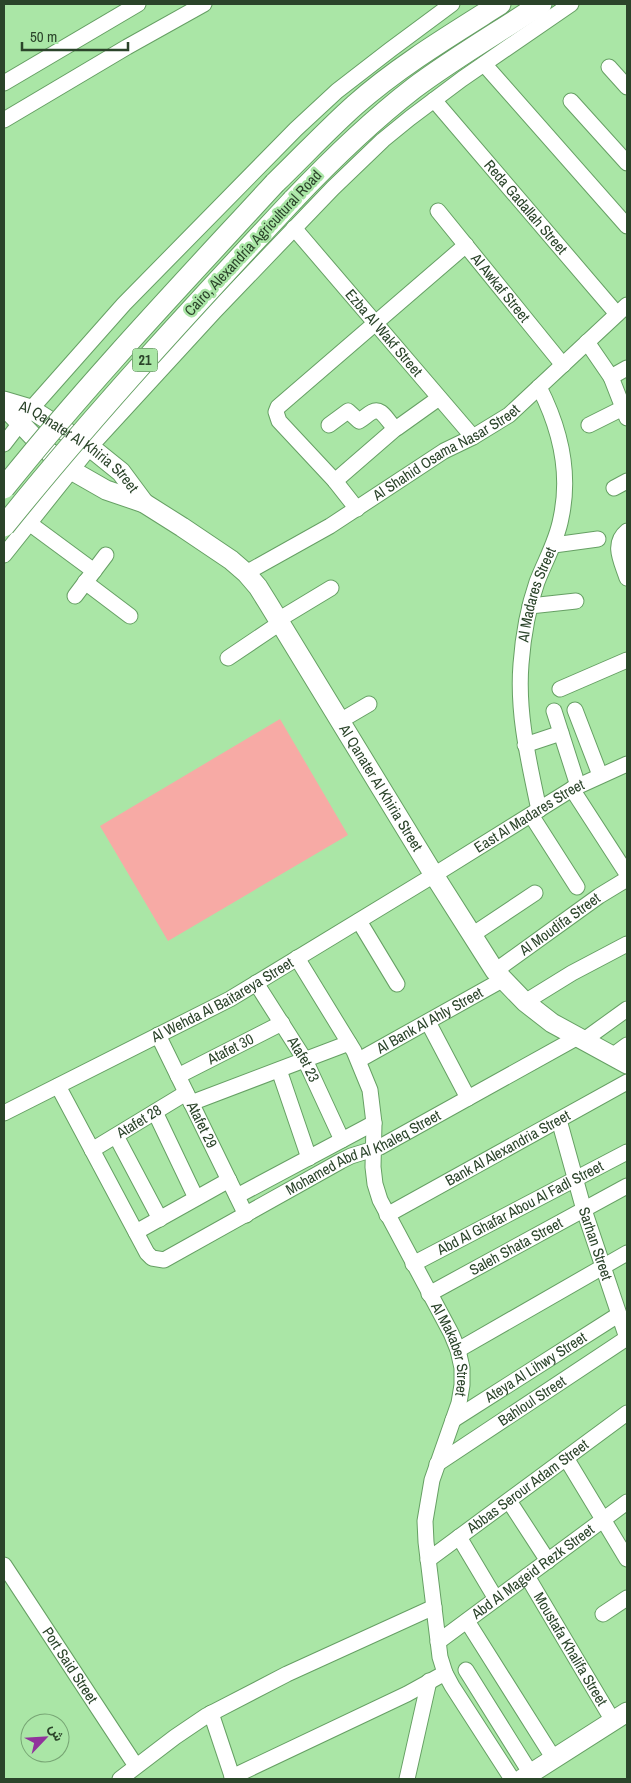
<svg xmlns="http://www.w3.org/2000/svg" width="631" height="1783" font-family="'Archivo Narrow',Vazirmatn,sans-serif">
<rect width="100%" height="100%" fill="#aae6a6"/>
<!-- green -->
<path fill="#f7aaa5" d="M280 719 348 835 168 941 100 826Z"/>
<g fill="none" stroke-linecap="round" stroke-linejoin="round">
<!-- minor casing -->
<g stroke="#66a064" stroke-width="17">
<g id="minor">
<path d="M484 64 627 226"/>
<path d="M609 67 627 87"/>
<path d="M4 83 138 4"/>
<path id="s1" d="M434 100 617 314"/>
<path d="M571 101 627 163"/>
<path d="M4 120 127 47 204 4"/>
<path id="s2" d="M438 211 563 365"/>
<path id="s3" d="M294 228 473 437"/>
<path d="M587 342 611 377 627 418"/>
<path d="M611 377 627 368"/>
<path d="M329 425 348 411 359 421C364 418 368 414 372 412 384 406 388 426 397 428L439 398"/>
<path d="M589 425 627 406"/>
<path d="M4 444 31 409 124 304 296 129 337 91 390 50 452 4"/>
<path d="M335 481 395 429"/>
<path d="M614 488 627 481"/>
<path d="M357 509 335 481 279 421 276 412 278 407 466 245"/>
<path d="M29 523 94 571"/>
<path d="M627 531C611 544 622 562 627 578"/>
<path d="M554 545 598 539"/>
<path d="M4 555 90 447 214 312 333 188 383 140 410 118 462 79 571 4"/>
<path id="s4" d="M246 573 330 526 444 451 473 437 509 415 627 305"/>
<path d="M85 582 130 616"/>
<path d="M75 596 106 555"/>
<path d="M530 606 576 601"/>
<path d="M278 620 331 588"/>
<path d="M228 658 280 623"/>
<path d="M560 689 627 660"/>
<path d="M575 710 600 775"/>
<path d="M554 711 578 786"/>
<path d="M340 721 369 704"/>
<path d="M525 745 561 733"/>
<path d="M572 789 627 874"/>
<path id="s5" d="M539 810C529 762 517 714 521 664 523 637 528 608 537 582 545 561 557 541 561 518 571 472 560 428 539 387"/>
<path d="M531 815 577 887"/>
<path d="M359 921 397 984"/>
<path d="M472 935 535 893"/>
<path id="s6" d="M297 958 354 1051 370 1090 374 1123 373 1167 375 1184 380 1200 451 1333 458 1350 462 1368V1385L459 1403 432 1480 425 1521 426 1542 440 1657 445 1673 452 1686 512 1779"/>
<path id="s7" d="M495 971 599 896 627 879"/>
<path id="s8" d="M256 983 305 1060 342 1140"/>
<path d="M525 1002 572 973 627 944"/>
<path d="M428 1022 468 1098"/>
<path id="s9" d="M158 1035 246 1215"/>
<path d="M584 1040 627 1009"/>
<path d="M612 1056 627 1045"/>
<path id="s10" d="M359 1060 502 980"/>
<path d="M279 1070 309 1158"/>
<path id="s11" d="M178 1076 282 1023"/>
<path id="s12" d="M58 1086 147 1253 152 1258 164 1260 341 1161 351 1156 380 1147 578 1037"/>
<path d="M191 1103 349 1043"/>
<path d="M155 1112 196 1198"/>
<path id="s13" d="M4 1113 230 999 434 875 572 789 627 764"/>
<path id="s14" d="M559 1120 584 1210 627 1338"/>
<path d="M116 1136 160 1219"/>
<path id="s15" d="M92 1150 186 1093"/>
<path d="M237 1196 374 1123"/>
<path id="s16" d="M387 1215 627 1082"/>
<path d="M136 1232 229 1180"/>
<path id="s17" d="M413 1264 627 1152"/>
<path id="s18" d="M429 1294 627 1186"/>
<path d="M458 1350 627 1253"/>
<path id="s19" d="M453 1420 618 1315"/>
<path d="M566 1458 627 1559"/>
<path id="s20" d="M437 1464 627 1338"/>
<path d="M509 1501 548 1561"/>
<path d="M459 1537 496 1599"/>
<path id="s21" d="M428 1560 627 1413"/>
<path id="s22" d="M4 1565 136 1766"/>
<path id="s23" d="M527 1576 613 1721"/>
<path d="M603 1614 627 1598"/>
<path d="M467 1621 554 1759"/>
<path id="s24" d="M438 1642 627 1502"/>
<path d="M466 1670 531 1774"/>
<path d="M211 1713 233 1779"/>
<path d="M232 1777 407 1694 445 1673"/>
<path d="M120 1779 175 1737 206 1716 287 1674 434 1607"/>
<path d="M407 1779 429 1681"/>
</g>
</g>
<!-- major casing -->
<g stroke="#66a064" stroke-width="21">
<g id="major">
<path id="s25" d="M4 401 31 409 90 447 121 472 144 503"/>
<path id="s26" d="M4 406 44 448 71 470 106 490 144 503 182 527 231 560 246 573 258 587 268 603 434 875 495 971 525 1002 552 1023 627 1064"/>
<path d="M522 1779 627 1712"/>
</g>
</g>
<!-- highway casing -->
<g stroke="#66a064" stroke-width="23">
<path id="highway" d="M275 183C302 157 327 130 355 105 399 66 451 35 500 4
M293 200C331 160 370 122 414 88 454 58 499 32 541 4"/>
</g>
<!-- minor -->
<use href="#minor" stroke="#fff" stroke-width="15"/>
<!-- major -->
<use href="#major" stroke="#fff" stroke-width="19"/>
<!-- highway -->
<use href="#highway" stroke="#fff" stroke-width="21"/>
<!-- highway-bridge casing -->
<g stroke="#66a064" stroke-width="23" stroke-linecap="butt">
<path id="highway-bridge" d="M4 488C89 382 183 283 275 183
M4 526C95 413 194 306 293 200"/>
</g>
<!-- highway-bridge -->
<use href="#highway-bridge" stroke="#fff" stroke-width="21"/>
</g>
<g text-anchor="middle" stroke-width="5" stroke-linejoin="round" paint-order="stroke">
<!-- shield labels -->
<rect fill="#aae6a6" stroke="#51754f" stroke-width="1" x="132.5" y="348.5" width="25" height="23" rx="4"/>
<g font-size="14" font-weight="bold" fill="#2b442a">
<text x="145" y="365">21</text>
</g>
<!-- street labels -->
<g font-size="15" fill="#2b442a" stroke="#aae6a6">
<text dy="5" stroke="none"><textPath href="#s1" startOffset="141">Reda Gadallah Street</textPath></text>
<text transform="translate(253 243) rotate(-47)" y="5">Cairo, Alexandria Agricultural Road</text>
<text dy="5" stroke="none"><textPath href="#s2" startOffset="99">Al Awkaf Street</textPath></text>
<text dy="5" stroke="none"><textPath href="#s3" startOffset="138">Ezba Al Wakf Street</textPath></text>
<text dy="5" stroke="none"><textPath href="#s25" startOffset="89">Al Qanater Al Khiria Street</textPath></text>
<text dy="5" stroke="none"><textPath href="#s4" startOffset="234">Al Shahid Osama Nasar Street</textPath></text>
<text dy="5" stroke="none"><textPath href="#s5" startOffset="219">Al Madares Street</textPath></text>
<text dy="5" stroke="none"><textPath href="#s26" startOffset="551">Al Qanater Al Khiria Street</textPath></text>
<text dy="5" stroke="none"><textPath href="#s13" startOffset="604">East Al Madares Street</textPath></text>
<text dy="5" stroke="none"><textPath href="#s7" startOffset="80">Al Moudifa Street</textPath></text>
<text dy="5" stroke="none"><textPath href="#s13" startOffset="246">Al Wehda Al Baitareya Street</textPath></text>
<text dy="5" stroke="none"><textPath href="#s10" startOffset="81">Al Bank Al Ahly Street</textPath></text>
<text dy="5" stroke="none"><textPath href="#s11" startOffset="59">Atafet 30</textPath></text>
<text dy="5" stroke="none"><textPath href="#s8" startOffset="90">Atafet 23</textPath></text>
<text dy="5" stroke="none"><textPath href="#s15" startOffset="55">Atafet 28</textPath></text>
<text dy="5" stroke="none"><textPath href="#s9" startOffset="100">Atafet 29</textPath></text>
<text dy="5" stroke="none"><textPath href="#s16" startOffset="138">Bank Al Alexandria Street</textPath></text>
<text dy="5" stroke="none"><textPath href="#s12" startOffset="435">Mohamed Abd Al Khaleq Street</textPath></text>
<text dy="5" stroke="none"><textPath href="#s17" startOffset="121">Abd Al Ghafar Abou Al Fadl Street</textPath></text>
<text dy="5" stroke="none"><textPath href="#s14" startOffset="129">Sarhan Street</textPath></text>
<text dy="5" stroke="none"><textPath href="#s18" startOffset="99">Saleh Shata Street</textPath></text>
<text dy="5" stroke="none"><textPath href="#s6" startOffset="429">Al Makaber Street</textPath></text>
<text dy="5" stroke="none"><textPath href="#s19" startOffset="98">Ateya Al Lihwy Street</textPath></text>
<text dy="5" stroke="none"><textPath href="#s20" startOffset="114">Bahloul Street</textPath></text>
<text dy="5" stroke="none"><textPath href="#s21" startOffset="124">Abbas Serour Adam Street</textPath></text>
<text dy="5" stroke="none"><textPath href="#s24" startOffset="118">Abd Al Mageid Rezk Street</textPath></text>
<text dy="5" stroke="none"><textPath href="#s23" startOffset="85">Moustafa Khalifa Street</textPath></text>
<text dy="5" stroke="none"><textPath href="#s22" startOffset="120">Port Said Street</textPath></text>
</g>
</g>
<!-- border -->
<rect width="631" height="1783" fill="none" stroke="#2b442a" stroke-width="10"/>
<!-- north arrow -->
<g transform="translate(45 1738) rotate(65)"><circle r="24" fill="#aae6a6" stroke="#77a574"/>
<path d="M0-4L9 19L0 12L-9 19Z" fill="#91339c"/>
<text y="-8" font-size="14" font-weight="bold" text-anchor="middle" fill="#2b442a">ش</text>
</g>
<!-- scale -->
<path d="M22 42v8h106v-8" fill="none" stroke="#2b442a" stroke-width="2.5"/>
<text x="30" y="42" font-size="15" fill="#2b442a" stroke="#aae6a6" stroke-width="4" paint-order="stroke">50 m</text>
</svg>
